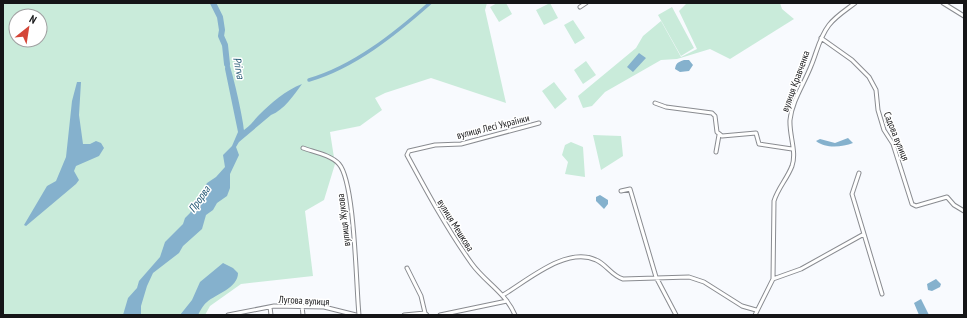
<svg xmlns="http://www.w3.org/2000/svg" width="967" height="318" font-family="'PT Sans Narrow',sans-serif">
<rect width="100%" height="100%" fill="#f8fafe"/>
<!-- green -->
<path fill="#c9ebda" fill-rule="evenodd" d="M3 3H487L485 10 506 103 431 78 385 93 375 98 382 110 360 126 330 132 335 164 324 200 305 211 313 276 241 284 210 306 205 315H3ZM16 16H40V40H16Z
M497 3H506L512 14 499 22 490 7Z
M550 3 558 18 544 25 536 10Z
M687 3H780L782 9 794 19 730 59 710 49 677 59 661 60 605 92 592 106 583 108 578 96 636 48 643 36 661 21 681 57 697 49 679 11Z
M672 7 694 48 681 56 658 15Z
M573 20 585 38 575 44 564 25Z
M586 61 596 75 583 84 574 70Z
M554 82 567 99 555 109 542 91Z
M593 135 621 136 623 156 601 170Z
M571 142 583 147 585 177 565 174 568 162 562 155 565 145Z"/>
<!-- water -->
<path fill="#85b1cd" d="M639 53 646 58 633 72 627 67Z
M226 57C231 62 244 122 244 130 252 124 253 121 259 115 271 103 286 90 302 84 294 95 284 110 271 115L239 142 236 147 239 155 230 174V188L227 196 217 203 213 210 206 215 202 229 183 246 179 253 153 273 147 286 141 306V315H123L128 298 137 288 139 281 160 257 165 242 183 224 185 218 190 213 207 183 216 177 225 167 223 155 232 146 238 132 225 69Z
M684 60H689L693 65 689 71 680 72 675 69C676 63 678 62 684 60Z
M77 82H81L79 115 83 144H90L96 141 101 143 104 148 99 156 76 166 74 171 79 180 76 184 26 226 24 225 47 186 56 181 66 157 72 101Z
M848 138 853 143C842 147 826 149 816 141L820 139 835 143Z
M600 195 608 200V204L604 209 596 201V197Z
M223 263 233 268 238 273C238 288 216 294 207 302 203 305 200 311 198 315H180L192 300 200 282Z
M936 279 941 284 940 287 932 291 928 290 927 284Z
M921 299 929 315H919L914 303Z"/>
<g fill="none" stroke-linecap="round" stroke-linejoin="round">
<!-- canal -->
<path stroke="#85b1cd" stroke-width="3.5" d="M309 80C354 67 395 34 430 3"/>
<!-- river -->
<path stroke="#85b1cd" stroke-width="6" d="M213 3 220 17 222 30 221 36 225 45 227 64"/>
<!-- street casing -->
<g stroke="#898b90" stroke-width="5">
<path id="street" d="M943 3 964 16
M580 7 586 3
M821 38 852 60 869 77 876 90 878 110 884 130 893 144 912 204 916 206 947 197 954 205 964 211
M655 103 666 107 712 113 715 116 717 132 722 136 756 133 759 144 792 149
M303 148C314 152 331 155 339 164 355 182 356 286 359 315
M716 152 719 135
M859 173 852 194 882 294
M621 191 630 189 656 277 676 315
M407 268 421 296 425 313
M773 279 801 269 864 234
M503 295C527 281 566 246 596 260 606 264 612 276 623 279L689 277 704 282 742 306 756 310
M302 306 303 315
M270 307 271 315
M228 315 274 306 324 307 356 315
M404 315 425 313 427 315
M440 315 507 301
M515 315C506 293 485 282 472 264 447 229 427 192 407 155L409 151 435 145 461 144 539 123
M755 315 773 279 774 201C778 188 787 179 792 166 797 152 789 135 790 120 792 101 804 84 811 66 817 52 819 38 829 25 836 16 846 10 855 3"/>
</g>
<!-- street -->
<use href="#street" stroke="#fff" stroke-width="3"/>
</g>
<g text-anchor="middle" stroke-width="3" stroke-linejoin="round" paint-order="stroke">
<!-- street labels -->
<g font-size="10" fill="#151517" stroke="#fff">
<text transform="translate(795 81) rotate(-70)" y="4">вулиця Кравченка</text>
<text transform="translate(493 126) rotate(-14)" y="4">вулиця Лесі Українки</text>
<text transform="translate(897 136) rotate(68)" y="4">Садова вулиця</text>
<text transform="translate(343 220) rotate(-97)" y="4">вулиця Жукова</text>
<text transform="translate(456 225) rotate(58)" y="4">вулиця Мешкова</text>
<text transform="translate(304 300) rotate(3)" y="4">Лугова вулиця</text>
</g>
<!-- water labels -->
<g font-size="11" font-style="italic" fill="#1d5370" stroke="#fff">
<text transform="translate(239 68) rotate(79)" y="4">Prirva</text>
<text transform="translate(199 199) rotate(-55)" y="4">Прорва</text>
</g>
</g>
<!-- border -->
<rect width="967" height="318" fill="none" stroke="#151517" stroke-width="8"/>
<!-- north arrow -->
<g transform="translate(28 28) rotate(30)"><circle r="19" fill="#ffffff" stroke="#a1a1a2"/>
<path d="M0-3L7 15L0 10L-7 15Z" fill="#d44638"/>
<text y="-6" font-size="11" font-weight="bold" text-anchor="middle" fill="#151517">N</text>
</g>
</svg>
